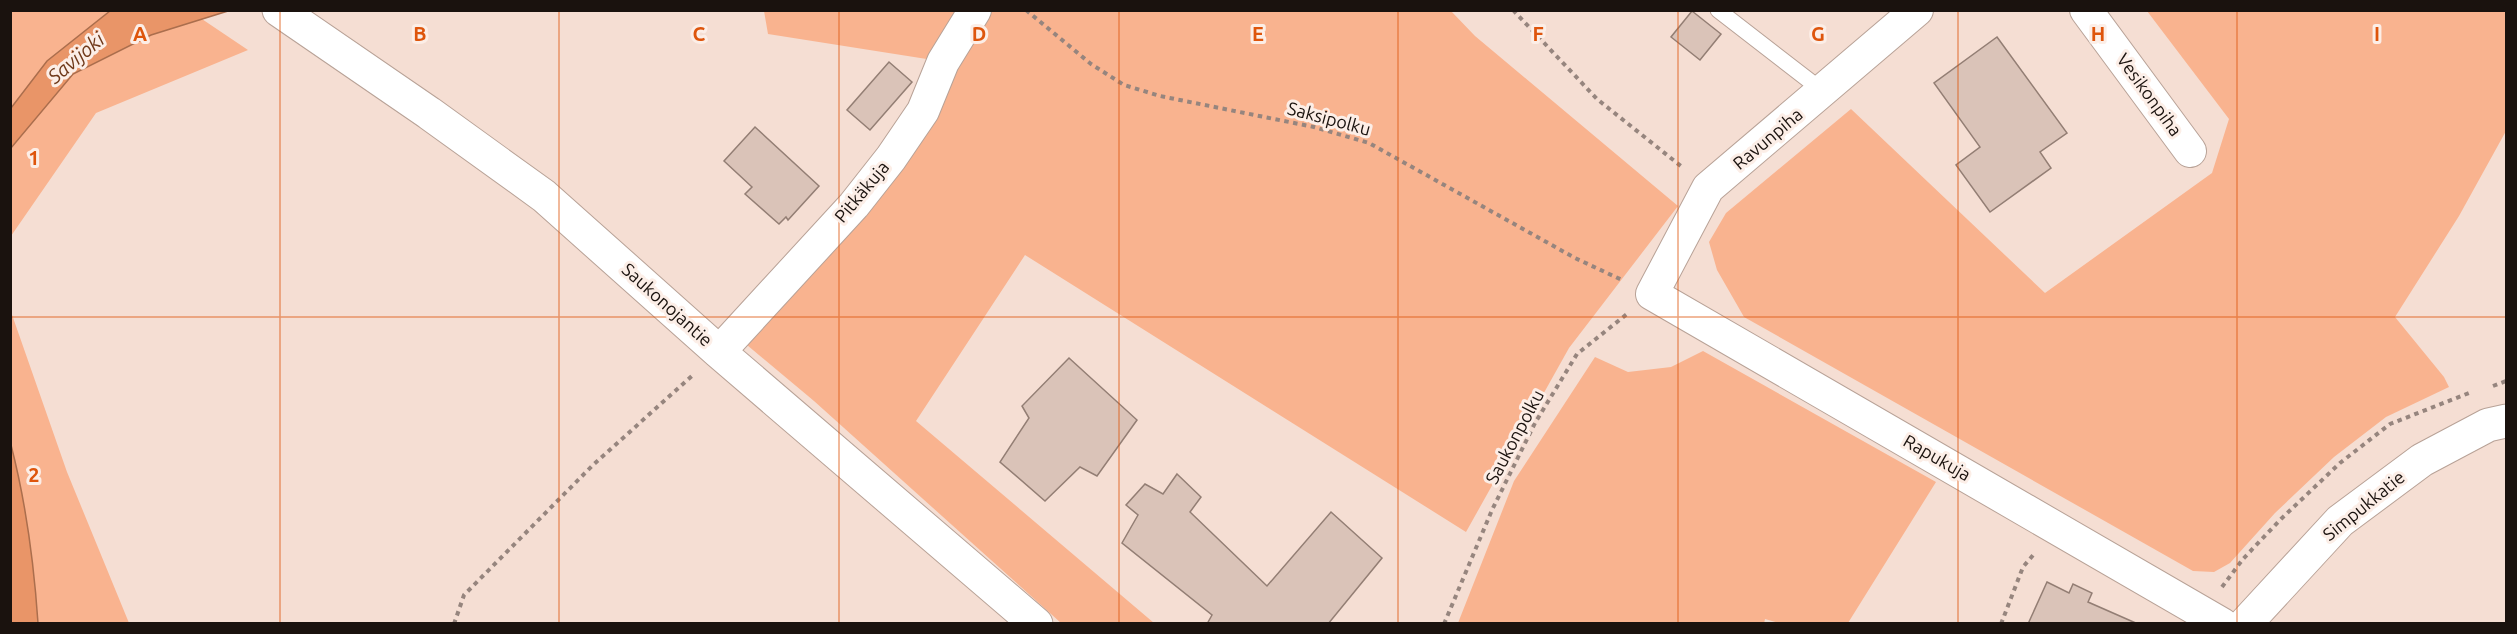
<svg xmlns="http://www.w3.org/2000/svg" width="2517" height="634" font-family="Ubuntu,sans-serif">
<rect width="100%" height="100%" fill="#f5ded3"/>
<!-- green -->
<path fill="#f9b38f" d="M11 11H190L248 50 96 113 11 236Z
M764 11H959L933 60 768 34Z
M989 11H1451L1475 36 1678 206 1569 348 1466 532 1025 255 916 421 1154 623H1061L814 401 747 345Z
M2147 11H2506V131L2459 216 2395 317 2444 377 2449 387 2386 417 2334 457 2275 513 2230 563 2214 572 2193 571 1744 317 1717 270 1709 242 1726 213 1851 109 2045 293 2212 173 2229 119Z
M10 309 67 472 129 623H11Z
M1703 351 1936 482 1848 623H1779L1765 619 1764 624 1458 623 1514 481 1595 357 1628 372 1671 367Z"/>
<!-- water -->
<path fill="#e99568" stroke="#ab6e4d" stroke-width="1.5" d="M110 11H228L151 35 73 74 11 148V108L47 61Z
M11 445C26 503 34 564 38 623H11Z"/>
<!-- building -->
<path fill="#dac3b8" stroke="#937e74" stroke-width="1.5" d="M1692 11 1721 34 1700 60 1671 37Z
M1997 37 2067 133 2040 152 2051 168 1990 212 1956 165 1980 147 1934 83Z
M889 62 912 82 870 130 847 110Z
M755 127 819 186 788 220 786 217 779 224 745 194 752 187 724 161Z
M1069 358 1137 420 1097 476 1080 467 1045 501 1000 462 1029 418 1022 406Z
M1177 474 1201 497 1190 512 1267 586 1331 512 1382 558 1328 624H1207L1212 615 1122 543 1138 515 1126 505 1145 484 1163 494Z
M2047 582 2069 593 2073 584 2092 593 2088 602 2138 624H2028Z"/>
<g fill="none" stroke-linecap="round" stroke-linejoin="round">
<!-- service casing -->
<g stroke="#b8a297" stroke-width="17">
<path id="service" d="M1718 10 1824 92"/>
</g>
<!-- minor casing -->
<g stroke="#b8a297" stroke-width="34">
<path id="minor" d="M1917 10 1708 188 1652 294 2222 624
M2086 10 2190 151
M719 352 854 205 891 158 923 111 943 62 975 10"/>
</g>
<!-- tertiary casing -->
<g stroke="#b8a297" stroke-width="35">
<path id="tertiary" d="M279 10 429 113 544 196 719 352 1036 624
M2245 624 2340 521 2422 460 2488 425 2506 421"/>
</g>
<!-- path -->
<path stroke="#96857e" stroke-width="4" stroke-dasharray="4.5 4.5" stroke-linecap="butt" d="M1026 10 1091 64 1124 85 1160 96 1314 127 1369 143 1575 258 1622 280
M1513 10 1597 99 1682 167
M2493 386 2506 381
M2222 587 2243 559 2281 519 2340 463 2390 424 2469 393
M454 624 464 595 593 465 694 374
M1444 624 1492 510 1535 423 1577 354 1627 314
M2001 624 2023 567 2034 554"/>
<!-- service -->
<use href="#service" stroke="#fff" stroke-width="15"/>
<!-- minor -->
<use href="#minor" stroke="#fff" stroke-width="32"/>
<!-- tertiary -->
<use href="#tertiary" stroke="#fff" stroke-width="33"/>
</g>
<!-- grid -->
<path fill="none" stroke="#de550c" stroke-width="1.5" stroke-opacity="0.55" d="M280 10V624M559 10V624M839 10V624M1119 10V624M1398 10V624M1678 10V624M1958 10V624M2237 10V624M10 317H2506"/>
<g text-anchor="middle" stroke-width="6" stroke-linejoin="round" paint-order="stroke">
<!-- street labels -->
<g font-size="18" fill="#1a120e" stroke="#fceee7">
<text transform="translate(2149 95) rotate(54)" y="6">Vesikonpiha</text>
<text transform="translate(1329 119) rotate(15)" y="6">Saksipolku</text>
<text transform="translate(1768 139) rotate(-40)" y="6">Ravunpiha</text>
<text transform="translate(862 192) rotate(-50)" y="6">Pitkäkuja</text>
<text transform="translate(667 305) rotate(42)" y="6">Saukonojantie</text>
<text transform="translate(1515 437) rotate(-62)" y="6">Saukonpolku</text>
<text transform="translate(1937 458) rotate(30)" y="6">Rapukuja</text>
<text transform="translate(2364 506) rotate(-39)" y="6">Simpukkatie</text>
</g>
<!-- water labels -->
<g font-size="20" font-style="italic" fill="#6f3819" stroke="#fceee7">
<text transform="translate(76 58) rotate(-40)" y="7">Savijoki</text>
</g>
</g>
<g font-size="20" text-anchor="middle" font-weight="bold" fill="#de550c" stroke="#fceee7" stroke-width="6" stroke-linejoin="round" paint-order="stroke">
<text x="140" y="41">A</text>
<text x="420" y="41">B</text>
<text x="699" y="41">C</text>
<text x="979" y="41">D</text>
<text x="1258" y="41">E</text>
<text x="1538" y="41">F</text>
<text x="1818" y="41">G</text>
<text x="2098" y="41">H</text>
<text x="2377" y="41">I</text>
<text x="34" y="165">1</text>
<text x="34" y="482">2</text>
</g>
<!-- border -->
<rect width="2517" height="634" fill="none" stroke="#1a120e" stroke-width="24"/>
</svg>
